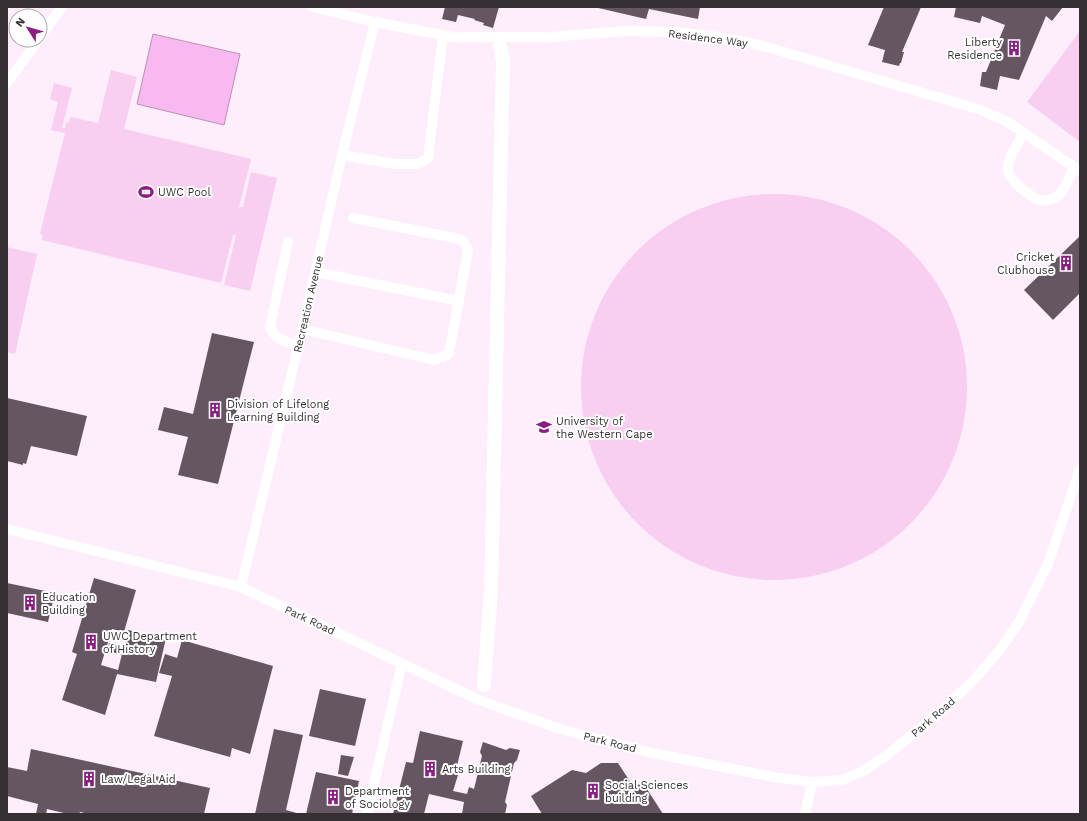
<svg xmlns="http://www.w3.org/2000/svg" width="1087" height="821" font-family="'Work Sans',sans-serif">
<rect width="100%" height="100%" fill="#feedfb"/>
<!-- green -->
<path fill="#f8cef1" d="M1080 31V142L1027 102Z
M111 70 137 77 124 129 251 159 239 207H243L251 172 277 178 250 291 224 285 236 235H233L221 283 42 240 43 235 40 234 65 133 51 130 58 102 50 99 54 83 72 88 62 128H65L66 122 69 123 70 117 98 123Z
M581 387a193 193 0 1 1 386 0a193 193 0 1 1-386 0Z
M7 247 37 254 15 354 7 352Z"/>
<!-- water -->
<path fill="#f7b9ef" stroke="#bd90b7" d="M153 34 240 54 224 125 137 104Z"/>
<!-- building -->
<path fill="#655662" d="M445 7H499L493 28 483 25 484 23 474 20 475 19 458 15 456 22 442 19Z
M594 7H700L698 19 649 9 646 19Z
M884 7H921L902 52H904L901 63H900L899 66 882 62 885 50 868 45Z
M956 7H1063L1052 21 1046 16 1019 80 1000 76 997 90 980 86 982 72H986L1005 25 982 16 980 23 954 17Z
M1080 236V293L1053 320 1024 290Z
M212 333 254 342 218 484 178 475 188 437 158 430 164 407 193 414Z
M7 398 87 416 77 456 31 446 26 464 23 463V465L7 461Z
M94 578 136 590 124 632 112 629 101 665 118 670 128 630 166 638 156 682 117 674 105 715 62 700 77 654 72 652Z
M7 583 55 593 48 622 7 613Z
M182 640 273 666 250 754 232 748 230 757 154 736 172 676 159 673 165 654 177 658Z
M109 643 123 648 121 655 107 650Z
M320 689 366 699 355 746 309 736Z
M274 729 303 735 286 810 300 814H255Z
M420 731 463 741 455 774 458 775 453 791 467 794 469 787 474 789 482 756 480 752 483 742 506 750 510 748 520 750 517 760 514 763 505 802 507 805 505 814H462L464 802 429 794 424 814H393L406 762 413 763Z
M31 749 210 788 204 814H89L80 812 79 814H68L47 809 46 814H36L38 804 7 796V767L27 771Z
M341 755 354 757 348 776 338 774Z
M601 763H618L631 783 645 786 663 814H542L531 796 572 770 586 773Z
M316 772 359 781 352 814H306Z"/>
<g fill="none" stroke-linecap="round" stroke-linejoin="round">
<!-- service -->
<path stroke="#fff" stroke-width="10" d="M312 7 375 22 453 37H551L625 31 677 32 718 37 760 45 978 109 1006 121 1080 171
M40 37 62 7
M7 83 38 40
M1024 133C1018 144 1008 156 1008 169 1008 180 1030 197 1040 200 1045 201 1050 200 1055 198 1065 192 1069 177 1074 167
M342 155 395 164H418L428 158 443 36
M288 242 270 327 276 337 298 347
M315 272 459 301
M302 329 434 360 449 354 468 250 463 241 455 238 353 218
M7 529 241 587 479 700 560 729 652 753 779 778 812 782 842 780 863 771 886 756 942 710 972 682 999 651 1019 622 1048 564 1080 469
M241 587 298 347 342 155 375 22
M367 814 402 663
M805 814 812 782"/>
<!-- pedestrian -->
<path stroke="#fff" stroke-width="14" d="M484 685 491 591 503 60 500 46"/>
</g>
<!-- icons -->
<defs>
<g id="building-bare" transform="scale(1.2)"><path d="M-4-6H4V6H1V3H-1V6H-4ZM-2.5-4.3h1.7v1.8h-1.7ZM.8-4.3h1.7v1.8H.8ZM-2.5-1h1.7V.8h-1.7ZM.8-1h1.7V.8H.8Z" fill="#8a1d82" stroke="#fff" stroke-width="2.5" paint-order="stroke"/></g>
<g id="stadium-bare" transform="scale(1.2)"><path d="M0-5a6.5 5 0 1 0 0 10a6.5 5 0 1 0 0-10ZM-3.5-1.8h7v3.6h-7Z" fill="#8a1d82" stroke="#fff" stroke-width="2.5" paint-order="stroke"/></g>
<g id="university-bare" transform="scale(1.2)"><path d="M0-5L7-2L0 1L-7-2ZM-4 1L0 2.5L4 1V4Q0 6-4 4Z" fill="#8a1d82" stroke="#fff" stroke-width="2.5" paint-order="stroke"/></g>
</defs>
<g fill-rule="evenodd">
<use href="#building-bare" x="1014" y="48"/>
<use href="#stadium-bare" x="146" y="192"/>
<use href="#building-bare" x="1066" y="263"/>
<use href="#building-bare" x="215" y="410"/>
<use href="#university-bare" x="544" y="427"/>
<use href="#building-bare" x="30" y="603"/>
<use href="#building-bare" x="91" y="642"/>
<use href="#building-bare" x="430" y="769"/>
<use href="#building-bare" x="89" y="779"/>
<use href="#building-bare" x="593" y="791"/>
<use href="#building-bare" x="333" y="797"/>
</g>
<g text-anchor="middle" stroke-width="4" stroke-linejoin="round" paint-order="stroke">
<!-- street labels -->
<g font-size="11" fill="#352f34" stroke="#fff">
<text transform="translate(708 38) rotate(7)" y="4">Residence Way</text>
<text transform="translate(308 304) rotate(-77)" y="4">Recreation Avenue</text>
<text transform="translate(310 620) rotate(25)" y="4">Park Road</text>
<text transform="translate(933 717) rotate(-41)" y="4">Park Road</text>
<text transform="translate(610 742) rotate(14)" y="4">Park Road</text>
</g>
<!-- poi labels -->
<g font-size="11" fill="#352f34" stroke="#fff" text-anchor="start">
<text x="1002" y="46" text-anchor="end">Liberty<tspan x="1002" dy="13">Residence</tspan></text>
<text x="158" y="196">UWC Pool</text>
<text x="1054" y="261" text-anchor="end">Cricket<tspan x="1054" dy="13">Clubhouse</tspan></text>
<text x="227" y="408">Division of Lifelong<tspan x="227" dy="13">Learning Building</tspan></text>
<text x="556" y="425">University of<tspan x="556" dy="13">the Western Cape</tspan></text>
<text x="42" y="601">Education<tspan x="42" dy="13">Building</tspan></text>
<text x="103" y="640">UWC Department<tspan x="103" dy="13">of History</tspan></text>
<text x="442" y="773">Arts Building</text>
<text x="101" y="783">Law/Legal Aid</text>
<text x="605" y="789">Social Sciences<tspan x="605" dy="13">building</tspan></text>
<text x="345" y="795">Department<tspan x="345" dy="13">of Sociology</tspan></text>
</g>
</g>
<!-- border -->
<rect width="1087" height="821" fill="none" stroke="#352f34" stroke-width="16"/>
<!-- north arrow -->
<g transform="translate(28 28) rotate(307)"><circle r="19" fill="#ffffff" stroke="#aeacae"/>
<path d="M0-3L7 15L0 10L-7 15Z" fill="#8a1d82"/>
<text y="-6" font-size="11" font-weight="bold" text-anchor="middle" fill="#352f34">N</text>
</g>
</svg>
